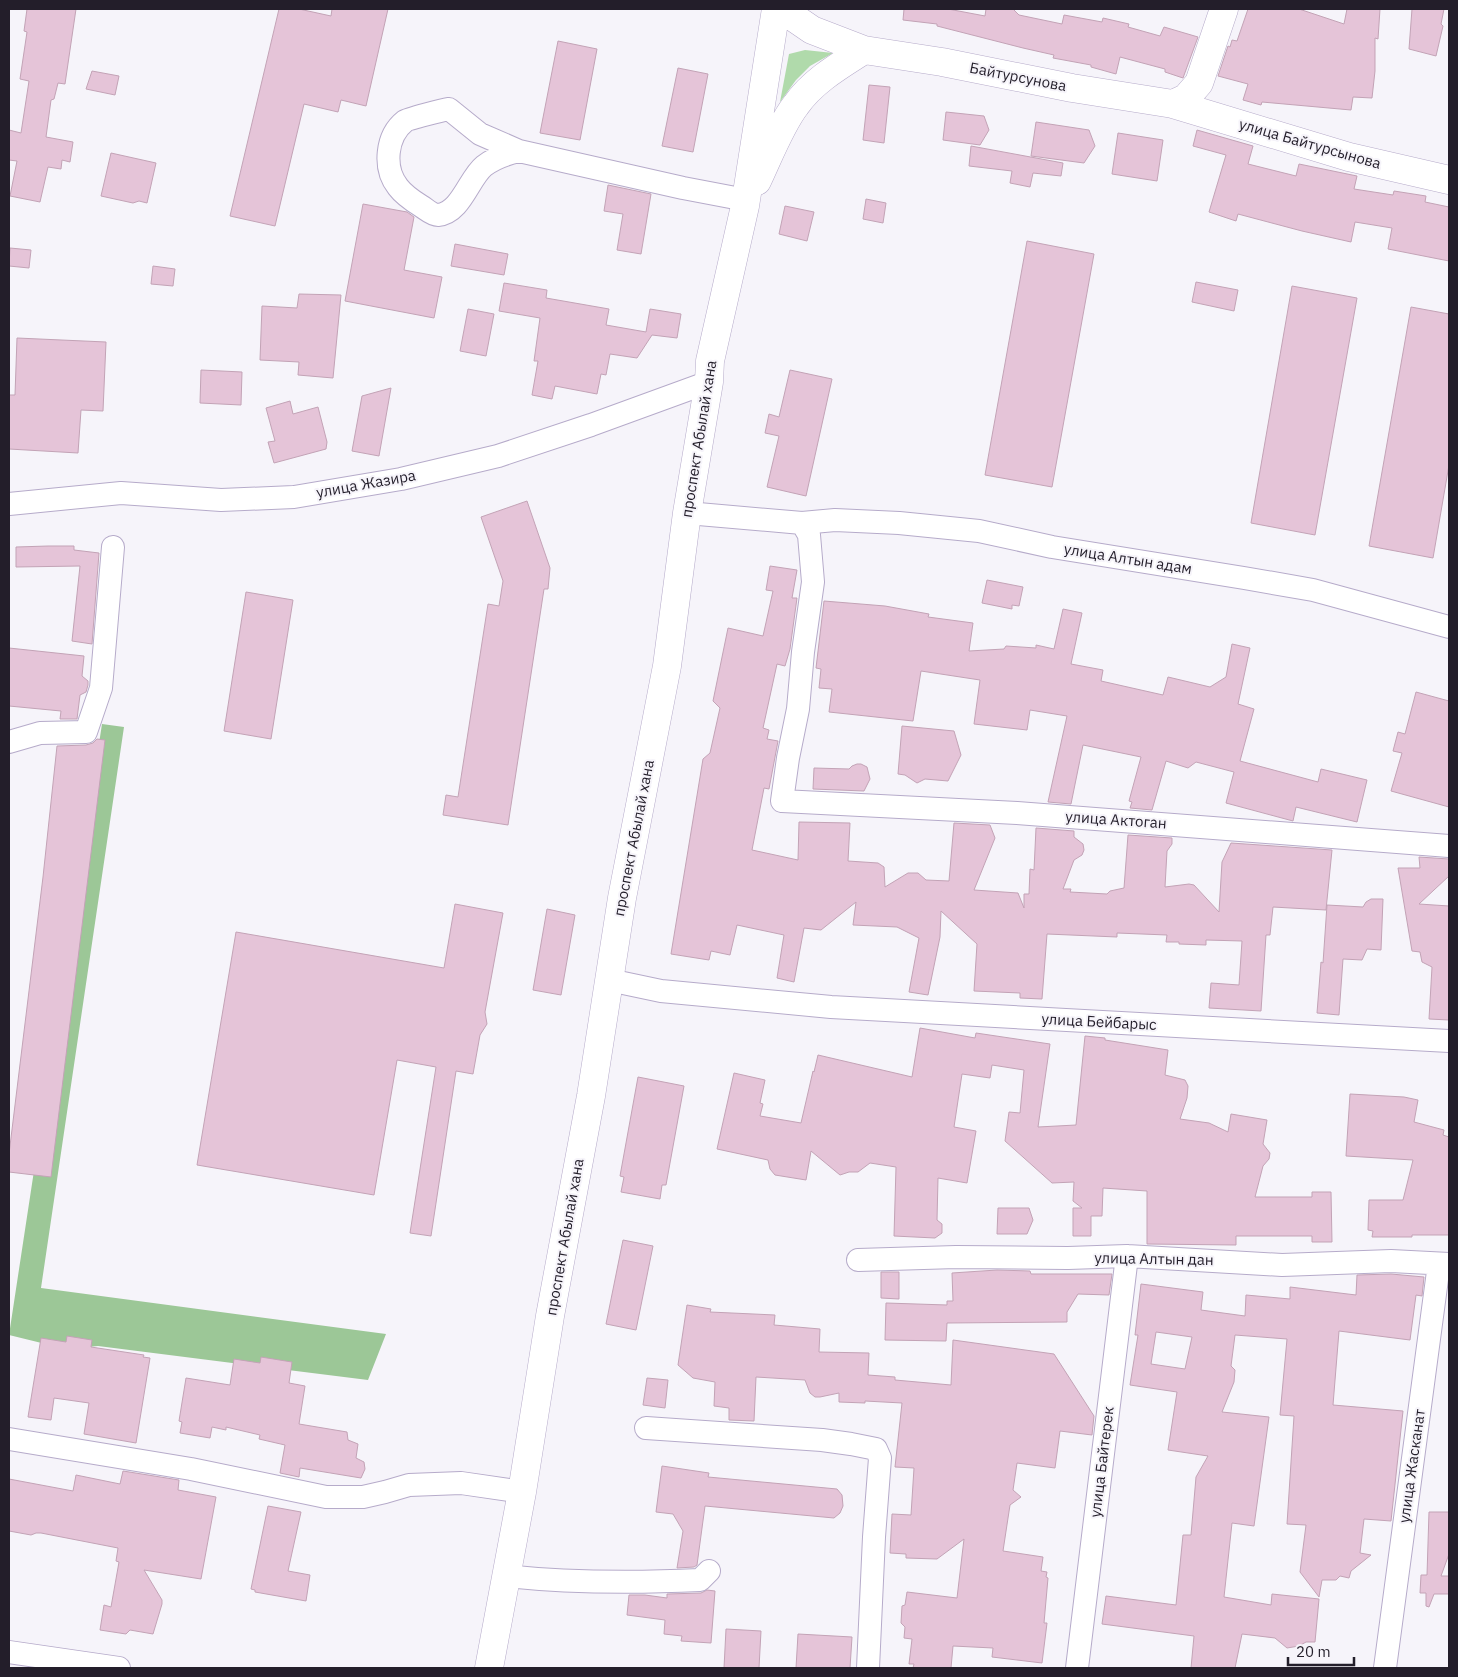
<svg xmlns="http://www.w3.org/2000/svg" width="1458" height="1677" font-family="'IBM Plex Sans',sans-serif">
<rect width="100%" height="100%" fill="#f6f4fa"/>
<!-- green -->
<path fill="#b0daab" d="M805 50 833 53 810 66 796 80 780 102 789 54Z"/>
<!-- forest -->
<path fill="#9cc797" d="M102 724 124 727 41 1288 386 1334 368 1380 98 1346 66 1349 9 1335Z"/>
<!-- building -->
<path fill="#e5c4d8" stroke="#c3a3b6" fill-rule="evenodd" d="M27 9H76L65 84 58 83 54 99 51 100 46 137 73 142 70 162 62 160 61 169 48 167 40 202 10 196 17 161 9 160V130L21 133 29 81 20 79 27 32 24 31Z
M279 9H299L331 16 332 9H388L366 106 341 100 338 112 304 104 275 226 230 216Z
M904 9H948L985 16 986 9H1013L1019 15 1062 24 1064 15 1102 22 1103 18 1129 24 1128 27 1160 36 1164 27 1198 37 1183 78 1165 72V69L1120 57 1116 74 1091 67V65L1053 58 1054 55 1023 48 937 26V24L903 20Z
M1248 9H1299L1344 24 1347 9H1380L1378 39 1375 38V71L1372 98 1353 97 1351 110 1262 102 1261 105 1243 100 1248 84 1218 76 1228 46 1230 47 1232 40 1237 41Z
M1412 9H1444L1441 24 1443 26 1436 56 1409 49Z
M558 41 597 49 580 140 540 133Z
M678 68 708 74 693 152 662 146Z
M92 71 119 76 115 95 86 89Z
M869 85 890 87 884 143 863 140Z
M946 112 984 116 989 130 980 145 943 140Z
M1036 122 1089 130 1095 146 1084 163 1031 156Z
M1197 130 1253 146 1248 164 1296 176 1299 164 1357 176 1354 189 1393 195 1394 191 1426 196 1425 202 1449 207V261L1388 249 1392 228 1355 222 1351 242 1302 231 1238 214 1236 221 1209 212 1226 155 1193 146Z
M1118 133 1163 140 1157 181 1112 174Z
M971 146 1063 163 1061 176 1033 173 1030 187 1010 183 1012 171 969 166Z
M111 153 156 163 147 203 139 201 133 203 101 196Z
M608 185 651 194 641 254 617 250 623 214 604 211Z
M866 199 886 203 883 223 863 219Z
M363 204 407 212 414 217 404 270 442 277 434 318 345 301Z
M785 206 814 212 807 241 779 234Z
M1027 241 1094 254 1052 487 985 475Z
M455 244 508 254 504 275 451 266Z
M10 248 31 250 29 268 9 266Z
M153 266 175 269 173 286 151 284Z
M1196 282 1238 290 1234 311 1192 302Z
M504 283 547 290 546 298 609 309 606 325 646 332 650 309 681 314 677 338 652 335 637 358 610 354 606 375 601 374 597 394 555 386 552 399 532 395 538 361H534L540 318 499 311Z
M1292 286 1357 298 1315 535 1251 523Z
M299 294 341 295 333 378 298 375 299 362 260 360 262 306 297 308Z
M1411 307 1449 314V465L1433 558 1369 546Z
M468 309 494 314 486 356 460 351Z
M17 338 106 342 103 411 81 410 78 453 9 449V395H15Z
M201 370 242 372 241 405 200 403Z
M790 370 832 379 806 496 767 487 779 436 765 433 769 414 779 417Z
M391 388 379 456 352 451 362 396Z
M290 401 293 414 318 407 327 442 326 449 274 463 268 442 275 441 266 408Z
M527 501 550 568 548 589H544L508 825 443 815 446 795 458 797 488 604 499 606 503 581 481 517Z
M48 546H74V550L99 553 92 644 72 641 80 566 16 567V547Z
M770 566 797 570 792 598H797L790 649 785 666 777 664 763 728 769 730 767 739 778 741 769 789 764 788 752 850 798 860 799 822 850 823 848 861 878 863 884 867 885 887 908 873H918L926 880 949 881 954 823 990 825 995 838 974 890 1018 893 1024 908V894H1029L1030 869 1034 870 1036 828 1074 831V837L1083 844 1084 850 1082 855 1074 860 1063 889H1071L1070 892 1107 894 1110 891 1124 888 1128 835 1172 838V844L1167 851 1165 887 1189 884 1194 885 1219 912 1222 862 1231 843 1332 850 1326 910 1273 907 1270 935H1266L1261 1011 1209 1008 1211 983 1239 985 1242 941 1206 940V945L1179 944V942H1166L1167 935 1117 933V937L1047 934 1042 999 1020 998V993L974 991 977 944 941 911 940 937 928 995 909 992 919 938 897 927 853 925 856 902 821 930 804 928 794 982 777 978 784 935 737 925 730 955 711 951 709 960 671 954 703 759 710 753 720 708 713 701 728 628 763 636 773 591 766 590Z
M987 580 1023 587 1019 606 1012 605V609L982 603Z
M246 592 293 600 271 739 224 731Z
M824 601 885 606 929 614 928 617 973 623 969 651 1004 649 1006 646 1036 648V645L1054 649 1063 609 1082 613 1071 664 1103 670 1101 681 1163 695 1168 677 1210 687 1226 677 1232 644 1250 648 1238 704 1254 709 1240 761 1318 782 1321 769 1367 780 1357 822 1296 807 1293 821 1226 803 1234 772 1196 762 1188 768 1166 761 1152 810 1130 808 1132 802 1129 801 1141 757 1083 745 1071 804 1048 802 1067 716 1030 710 1027 730 974 724 980 680 921 671 913 721 829 712 832 689 819 688 821 669 816 668Z
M9 648 84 656 82 676 88 681V685L86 692 80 695 77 719H60L61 711 9 706Z
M1416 692 1449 701V807L1391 791 1402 753 1393 751 1398 732 1405 734Z
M902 726 954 731 961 755 948 781 925 779 917 783 905 775 898 774Z
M97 739 105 740 51 1177 9 1172V1154L43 877 57 746 86 745 93 743Z
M857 764H861L867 767 870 779 864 791 813 789 814 768 849 769 852 766Z
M1419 857 1449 859V876L1419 904 1449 906V1020L1429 1019 1432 967 1422 962 1420 952 1412 951 1398 868H1420Z
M1371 899H1383L1381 950 1367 949 1362 960 1343 959 1339 1015 1317 1013 1321 962 1323 963 1327 905 1363 907 1366 902Z
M455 904 503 913 485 1012 487 1024 480 1035 473 1074 456 1071 431 1236 410 1233 436 1067 397 1060 374 1195 197 1165 236 932 444 968Z
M547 909 575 915 561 995 533 990Z
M920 1028 975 1038 976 1033 1050 1044 1038 1127 1076 1125 1085 1036 1105 1038V1040L1168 1050 1165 1075 1185 1080 1188 1086 1187 1098 1180 1119 1209 1123 1228 1132 1231 1114 1267 1120 1263 1144 1270 1153 1269 1159 1263 1166 1255 1197H1312V1192H1331L1332 1242H1312V1236H1236V1245L1147 1244V1191L1103 1188 1102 1216H1091V1236H1073V1208H1082L1073 1201 1074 1182 1052 1183 1005 1141 1009 1112 1020 1113 1024 1070 992 1065 990 1078 962 1074 954 1127 976 1131 967 1183 938 1178 937 1220 942 1224V1233L935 1238 894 1236 896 1167 870 1163 858 1172H849L840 1175 811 1151 806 1180 775 1175 770 1169 768 1160 717 1149 734 1073 765 1080 760 1103 763 1104 760 1116 801 1123 813 1071 814 1072 818 1055 912 1077Z
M638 1077 684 1086 666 1185H662L660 1199 621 1192 624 1177 620 1176Z
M1350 1094 1404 1097 1418 1100 1414 1122 1444 1130 1443 1135 1449 1137V1235H1412V1237H1372L1373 1231 1368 1230 1369 1200H1403L1413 1160 1346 1156Z
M998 1208H1029L1033 1220 1027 1234H997Z
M623 1240 653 1246 636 1330 606 1324Z
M997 1270 1030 1271 1031 1274H1112L1109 1295 1078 1294 1067 1312V1322L947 1323 946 1341 885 1340 886 1303 947 1305V1301H953L952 1273Z
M881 1272H899V1299L881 1298Z
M1391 1274 1424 1277 1422 1296 1416 1295 1410 1340 1339 1331 1333 1405 1403 1411 1391 1521 1364 1519 1360 1553 1371 1555 1351 1571 1349 1578 1340 1576 1336 1580H1322L1319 1597 1300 1572 1306 1525 1287 1524 1294 1416 1280 1415 1287 1339 1235 1335 1231 1366 1235 1370 1234 1382 1222 1412 1269 1417 1254 1526 1232 1523 1224 1597 1271 1605 1272 1594 1319 1599 1315 1642H1306L1299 1646 1287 1648 1275 1638 1242 1634 1235 1668H1191L1194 1636 1102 1624 1106 1596 1176 1605 1183 1535H1191L1196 1477 1208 1456 1168 1450 1177 1392 1130 1385 1138 1335H1135L1141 1284 1203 1292 1201 1310 1245 1316 1246 1295 1290 1299V1287L1356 1295 1357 1275ZM1156 1332 1192 1337 1185 1369 1151 1364Z
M687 1305 711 1309 710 1312 775 1315 774 1325 820 1329 819 1352 869 1353 868 1375 895 1377V1380L951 1385 953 1340 1054 1354 1094 1416 1092 1435 1060 1431 1055 1468 1017 1463 1013 1490 1021 1497 1010 1505 1003 1551 1043 1557 1041 1571 1047 1572 1046 1577 1048 1578 1044 1623H1047L1042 1663 992 1657 993 1648 953 1646 951 1668H913L914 1664H909L912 1639 904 1638 905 1627 901 1623 902 1606 905 1605 907 1592 957 1598 964 1539 937 1559 906 1558V1554L890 1553 892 1514 911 1515 914 1468 895 1467 902 1403 865 1401V1403L839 1402V1393L820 1397H815L810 1393 805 1380 756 1377 754 1421 729 1420V1408L714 1406 715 1382 693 1378 678 1365Z
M67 1336 92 1340 91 1347 144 1355 143 1357 150 1358 136 1443 84 1434 89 1403 54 1398 51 1420 28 1417 41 1338 66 1342Z
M261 1357 292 1362 289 1383 305 1386 299 1424 347 1432 348 1440 358 1444 356 1458 364 1462 365 1469 361 1478 300 1468 299 1477 280 1473 285 1445 259 1439 260 1435 226 1427V1430L212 1427 210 1438 180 1433 182 1422 179 1421 186 1378 230 1385 234 1359 260 1363Z
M647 1378 668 1380 665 1408 643 1405Z
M662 1466 709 1473 708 1477 837 1489 842 1495 843 1506 840 1513 834 1518 705 1506 697 1565 694 1567 677 1568 683 1531 673 1514 656 1512Z
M123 1471 179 1480 178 1490 216 1497 201 1579 144 1570 162 1600V1604L153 1634 130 1630 126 1634 100 1630 104 1605 111 1607 119 1562 116 1561 118 1548 41 1533H36L31 1535 9 1531V1479L73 1491 76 1475 120 1484Z
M268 1506 301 1512 288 1571 310 1575 306 1601 255 1592V1590L251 1589Z
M1429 1512H1449V1554L1441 1576H1449V1594H1434L1429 1607 1426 1606V1593H1420L1421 1575H1427Z
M707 1590 715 1591 711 1643 681 1641 682 1636 664 1634 665 1620 627 1615 629 1595H645L667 1598V1594L701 1593Z
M726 1629 761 1631 759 1668H724Z
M798 1634 852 1637 850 1668H796Z"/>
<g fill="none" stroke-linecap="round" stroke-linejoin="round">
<!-- street casing -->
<g stroke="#b6abca" stroke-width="24">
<path id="street" d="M519 151 480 134 449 109C442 110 408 119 405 121 386 136 383 168 398 187 404 195 413 201 421 206 426 209 432 215 438 215 461 213 469 178 484 166 494 158 506 154 519 151L683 188 746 200
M9 504 121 493 221 500 294 497 401 479 498 456 591 425 709 382
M687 513 802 523 809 535 813 582 803 652 798 709 788 758 782 801 1017 813 1449 846
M802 523 835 520 899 523 979 531 1052 547 1244 578 1313 590 1449 627
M9 742 40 733 86 732 101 688 113 547
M609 980 661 991 831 1007 1449 1041
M858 1260 956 1257 1068 1258 1127 1256 1282 1265 1391 1261 1449 1264
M646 1428 822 1440 851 1444 876 1449 880 1458 874 1537 868 1668
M9 1439 191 1469 326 1497H363L385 1492 409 1485 461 1483 522 1492
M506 1576C571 1583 635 1583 700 1580L709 1571
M9 1652 119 1668
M1077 1668 1127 1256
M1385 1668 1439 1264"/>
</g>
<!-- secondary casing -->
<g stroke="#b6abca" stroke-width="29">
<path id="secondary" d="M788 9 793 17 812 30 864 50 942 62 1072 88 1173 104 1349 157 1449 180
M1173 104 1186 98 1199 83 1224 9
M757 181C768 158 781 124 796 105 813 81 839 66 864 50
M489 1668 522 1492 550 1316 591 1096 622 898 667 666 687 513 709 382 710 361 745 206 776 9"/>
</g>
<!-- street -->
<use href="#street" stroke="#fff" stroke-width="22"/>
<!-- secondary -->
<use href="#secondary" stroke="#fff" stroke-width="28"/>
</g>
<g text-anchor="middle" stroke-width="4" stroke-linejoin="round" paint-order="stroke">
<!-- street labels -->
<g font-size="15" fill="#231e2a" stroke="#f6f4fa">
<text transform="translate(1018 77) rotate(11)" y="5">Байтурсунова</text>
<text transform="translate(1310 144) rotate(16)" y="5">улица Байтурсынова</text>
<text transform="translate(699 439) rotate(-81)" y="5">проспект Абылай хана</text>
<text transform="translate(366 484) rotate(-10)" y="5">улица Жазира</text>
<text transform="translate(1128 559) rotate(9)" y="5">улица Алтын адам</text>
<text transform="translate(1116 820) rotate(4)" y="5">улица Актоган</text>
<text transform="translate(634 838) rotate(-79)" y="5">проспект Абылай хана</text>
<text transform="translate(1099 1022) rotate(3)" y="5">улица Бейбарыс</text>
<text transform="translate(565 1237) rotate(-80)" y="5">проспект Абылай хана</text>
<text transform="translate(1154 1259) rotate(1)" y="5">улица Алтын дан</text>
<text transform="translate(1102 1462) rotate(-83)" y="5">улица Байтерек</text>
<text transform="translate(1412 1466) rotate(-82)" y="5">улица Жасканат</text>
</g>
</g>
<!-- border -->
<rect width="1458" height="1677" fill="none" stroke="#231e2a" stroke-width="20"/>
<!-- scale -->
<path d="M1288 1657v8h66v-8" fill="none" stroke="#231e2a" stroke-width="2.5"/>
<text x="1296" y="1657" font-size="15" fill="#231e2a" stroke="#f6f4fa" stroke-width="4" paint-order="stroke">20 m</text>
</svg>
